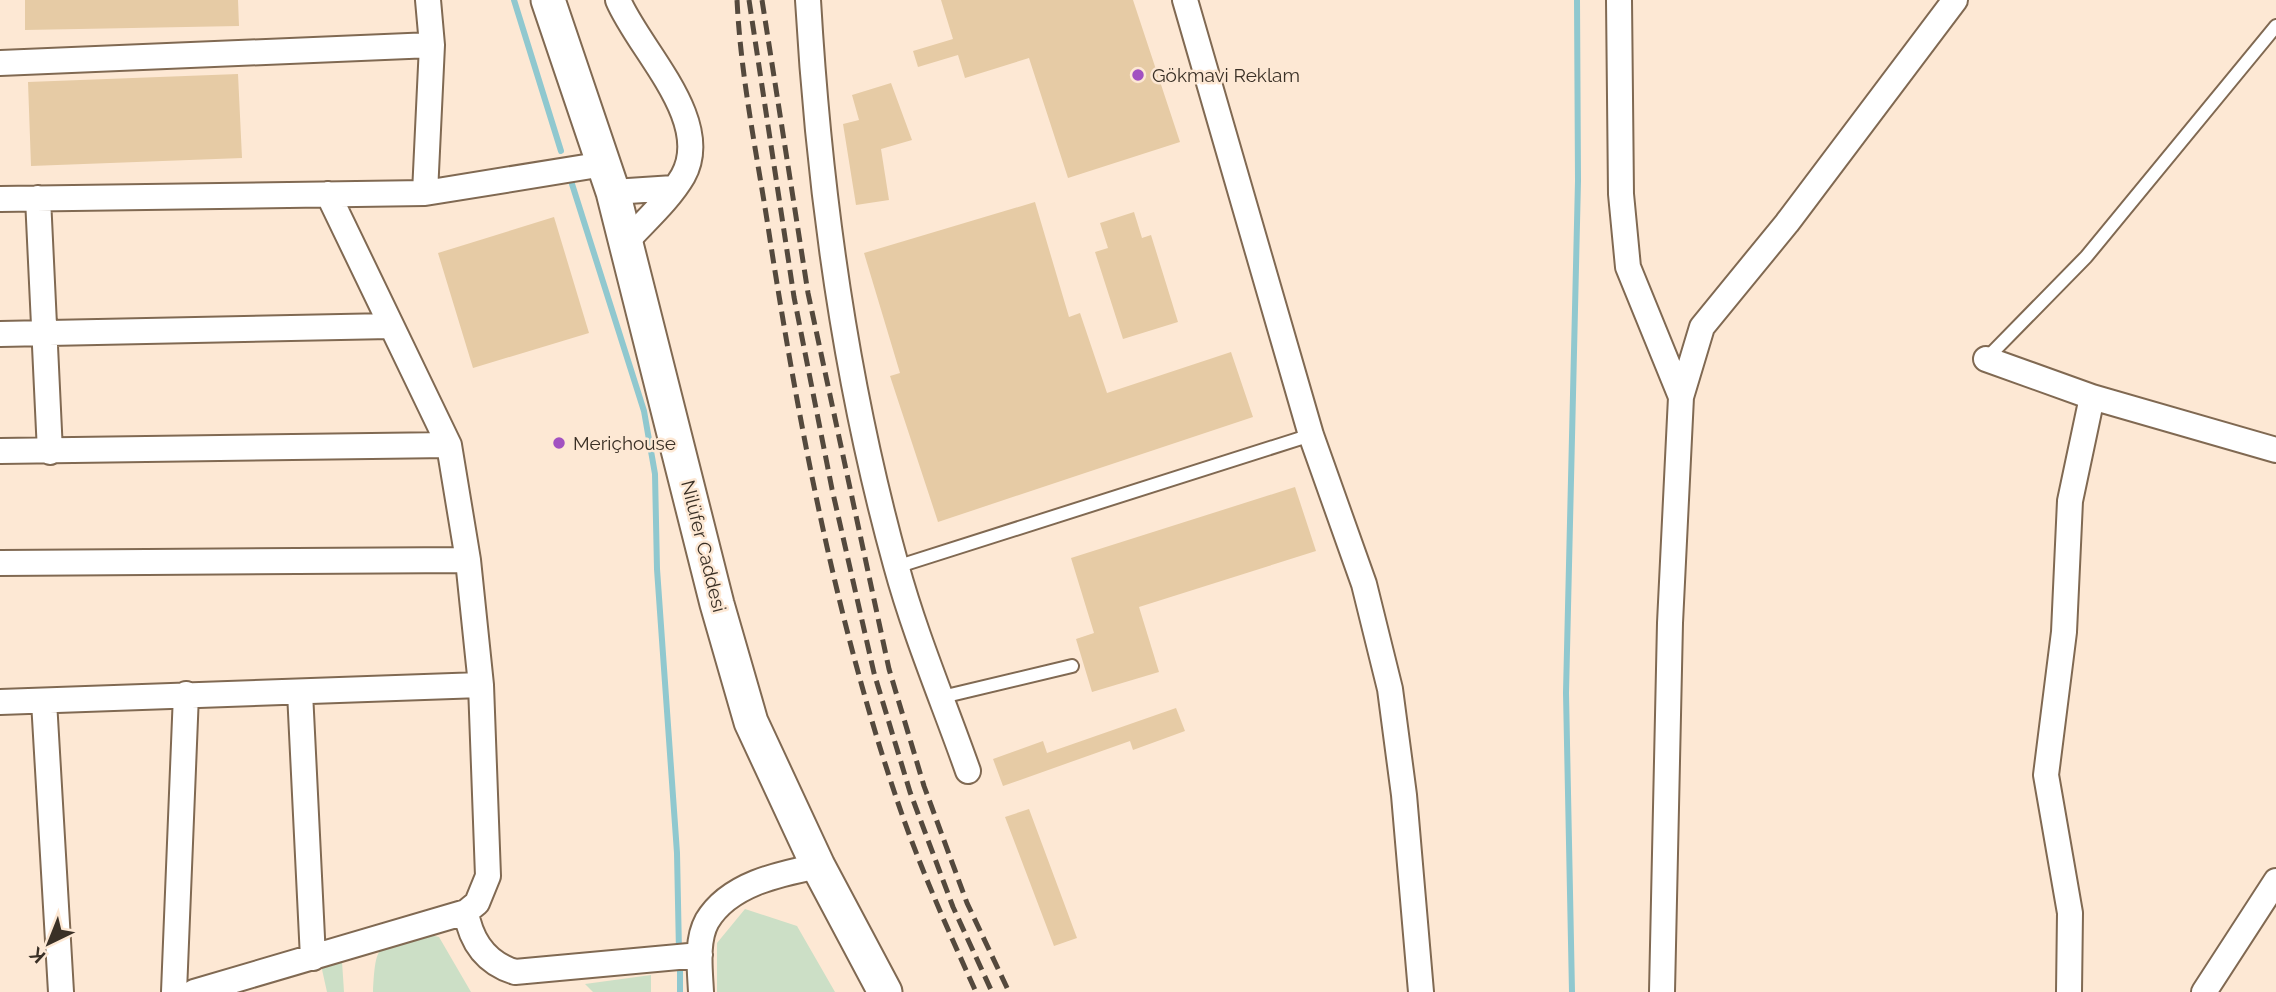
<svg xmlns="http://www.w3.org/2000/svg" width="2276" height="992" font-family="Raleway,sans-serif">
<rect width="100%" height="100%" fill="#fde8d4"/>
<!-- green -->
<path fill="#ccdfc6" d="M745 909 797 926 835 992H717V943Z
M425 934 439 937 471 992H373C376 940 377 947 425 934Z
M342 961 344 992H327L321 965Z
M651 975V992H593L585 984Z"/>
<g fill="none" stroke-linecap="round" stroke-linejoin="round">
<!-- stream -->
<path stroke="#90c8cf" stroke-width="6" d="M514 0 561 151
M572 184 644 411 655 474 657 569 677 853 679 952
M680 962V992
M1572 992 1566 693 1578 181 1577 0"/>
</g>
<!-- building -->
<path fill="#e6cba5" d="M25 0H238L239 26 25 30Z
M941 0H1133L1180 142 1068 178 1029 58 965 78 958 55 918 67 913 51 953 39Z
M238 74 242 158 31 166 28 82Z
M891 83 912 140 881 149 889 200 856 205 843 124 859 120 852 95Z
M1035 202 1069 317 1080 313 1107 393 1231 352 1253 417 938 522 890 376 900 373 864 253Z
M1134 212 1142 238 1151 235 1178 322 1123 339 1095 252 1108 248 1100 223Z
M554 217 589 333 473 368 438 253Z
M1295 487 1316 551 1139 607 1159 672 1092 692 1076 639 1094 633 1071 558Z
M1176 708 1185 731 1133 750 1130 741 1003 786 993 759 1043 741 1047 753Z
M1029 809 1077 938 1054 946 1005 817Z"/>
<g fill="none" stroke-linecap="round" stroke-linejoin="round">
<!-- service casing -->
<g stroke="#806952" stroke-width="16">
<path id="service" d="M1986 359 2086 257 2276 26
M896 567 1311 435
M942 697 1072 666"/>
</g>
<!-- minor casing -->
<g stroke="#806952" stroke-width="28">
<path id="minor" d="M618 0C639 50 714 120 683 176 669 200 645 221 626 242
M808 0C819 191 845 381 896 565 915 635 944 703 968 771
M1185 0 1311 435 1364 584 1390 689 1404 795 1421 992
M1619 0 1621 194 1628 267 1681 397
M0 63 432 45
M613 192 674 188
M425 193 432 45 428 0
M38 198 50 452
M0 199 425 193 604 164
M0 334 390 326
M1986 359 2092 397 2276 450
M0 451 449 445
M0 563 468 560
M300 692 313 958
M44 701 61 992
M0 702 481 685
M466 912C471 942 486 963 515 972L700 955
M174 992 186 694
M194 992 466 912 477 903 488 876 481 685 468 560 449 445 328 194
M701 992C700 970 696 941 707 921 729 884 779 874 818 866
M1662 992 1670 623 1681 397 1702 327 1787 223 1955 0
M2069 992 2070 913 2046 775 2064 632 2070 501 2092 397
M2204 992 2276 881"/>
</g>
<!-- secondary casing -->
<g stroke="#806952" stroke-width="37">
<path id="secondary" d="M548 0 613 192 717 604 751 722 818 866 885 992"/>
</g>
<!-- service -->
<use href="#service" stroke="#fff" stroke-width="12"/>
<!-- minor -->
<use href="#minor" stroke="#fff" stroke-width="24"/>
<!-- secondary -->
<use href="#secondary" stroke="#fff" stroke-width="33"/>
<!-- rail -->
<path stroke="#54493d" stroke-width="5" stroke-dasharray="14 7" stroke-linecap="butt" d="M737 0C741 82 759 164 771 246 800 430 836 619 896 797 918 863 947 928 976 992
M749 0 794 297 832 489 874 673 910 792 953 907 992 992
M762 0 808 293 889 669 924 786 967 903 1009 992"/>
</g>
<!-- markers -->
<g fill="#a251c1" stroke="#fde8d4" stroke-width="2.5">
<circle cx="1138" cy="75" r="7"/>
<circle cx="559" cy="443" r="7"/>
</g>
<g text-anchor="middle" stroke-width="5" stroke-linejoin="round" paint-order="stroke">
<!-- poi labels -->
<g font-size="19" fill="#3a3026" stroke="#fde8d4" text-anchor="start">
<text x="1152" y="82">Gökmavi Reklam</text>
<text x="573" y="450">Meriçhouse</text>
</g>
<!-- street labels -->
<g font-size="19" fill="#3a3026" stroke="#fde8d4">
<text transform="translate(704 546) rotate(76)" y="7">Nilüfer Caddesi</text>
</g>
</g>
<!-- north arrow -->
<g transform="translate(49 943) rotate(223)" stroke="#fde8d4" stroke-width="5" paint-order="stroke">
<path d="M0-5L12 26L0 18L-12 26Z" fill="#3a3026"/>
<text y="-10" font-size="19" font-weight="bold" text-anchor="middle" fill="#3a3026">K</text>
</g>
</svg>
